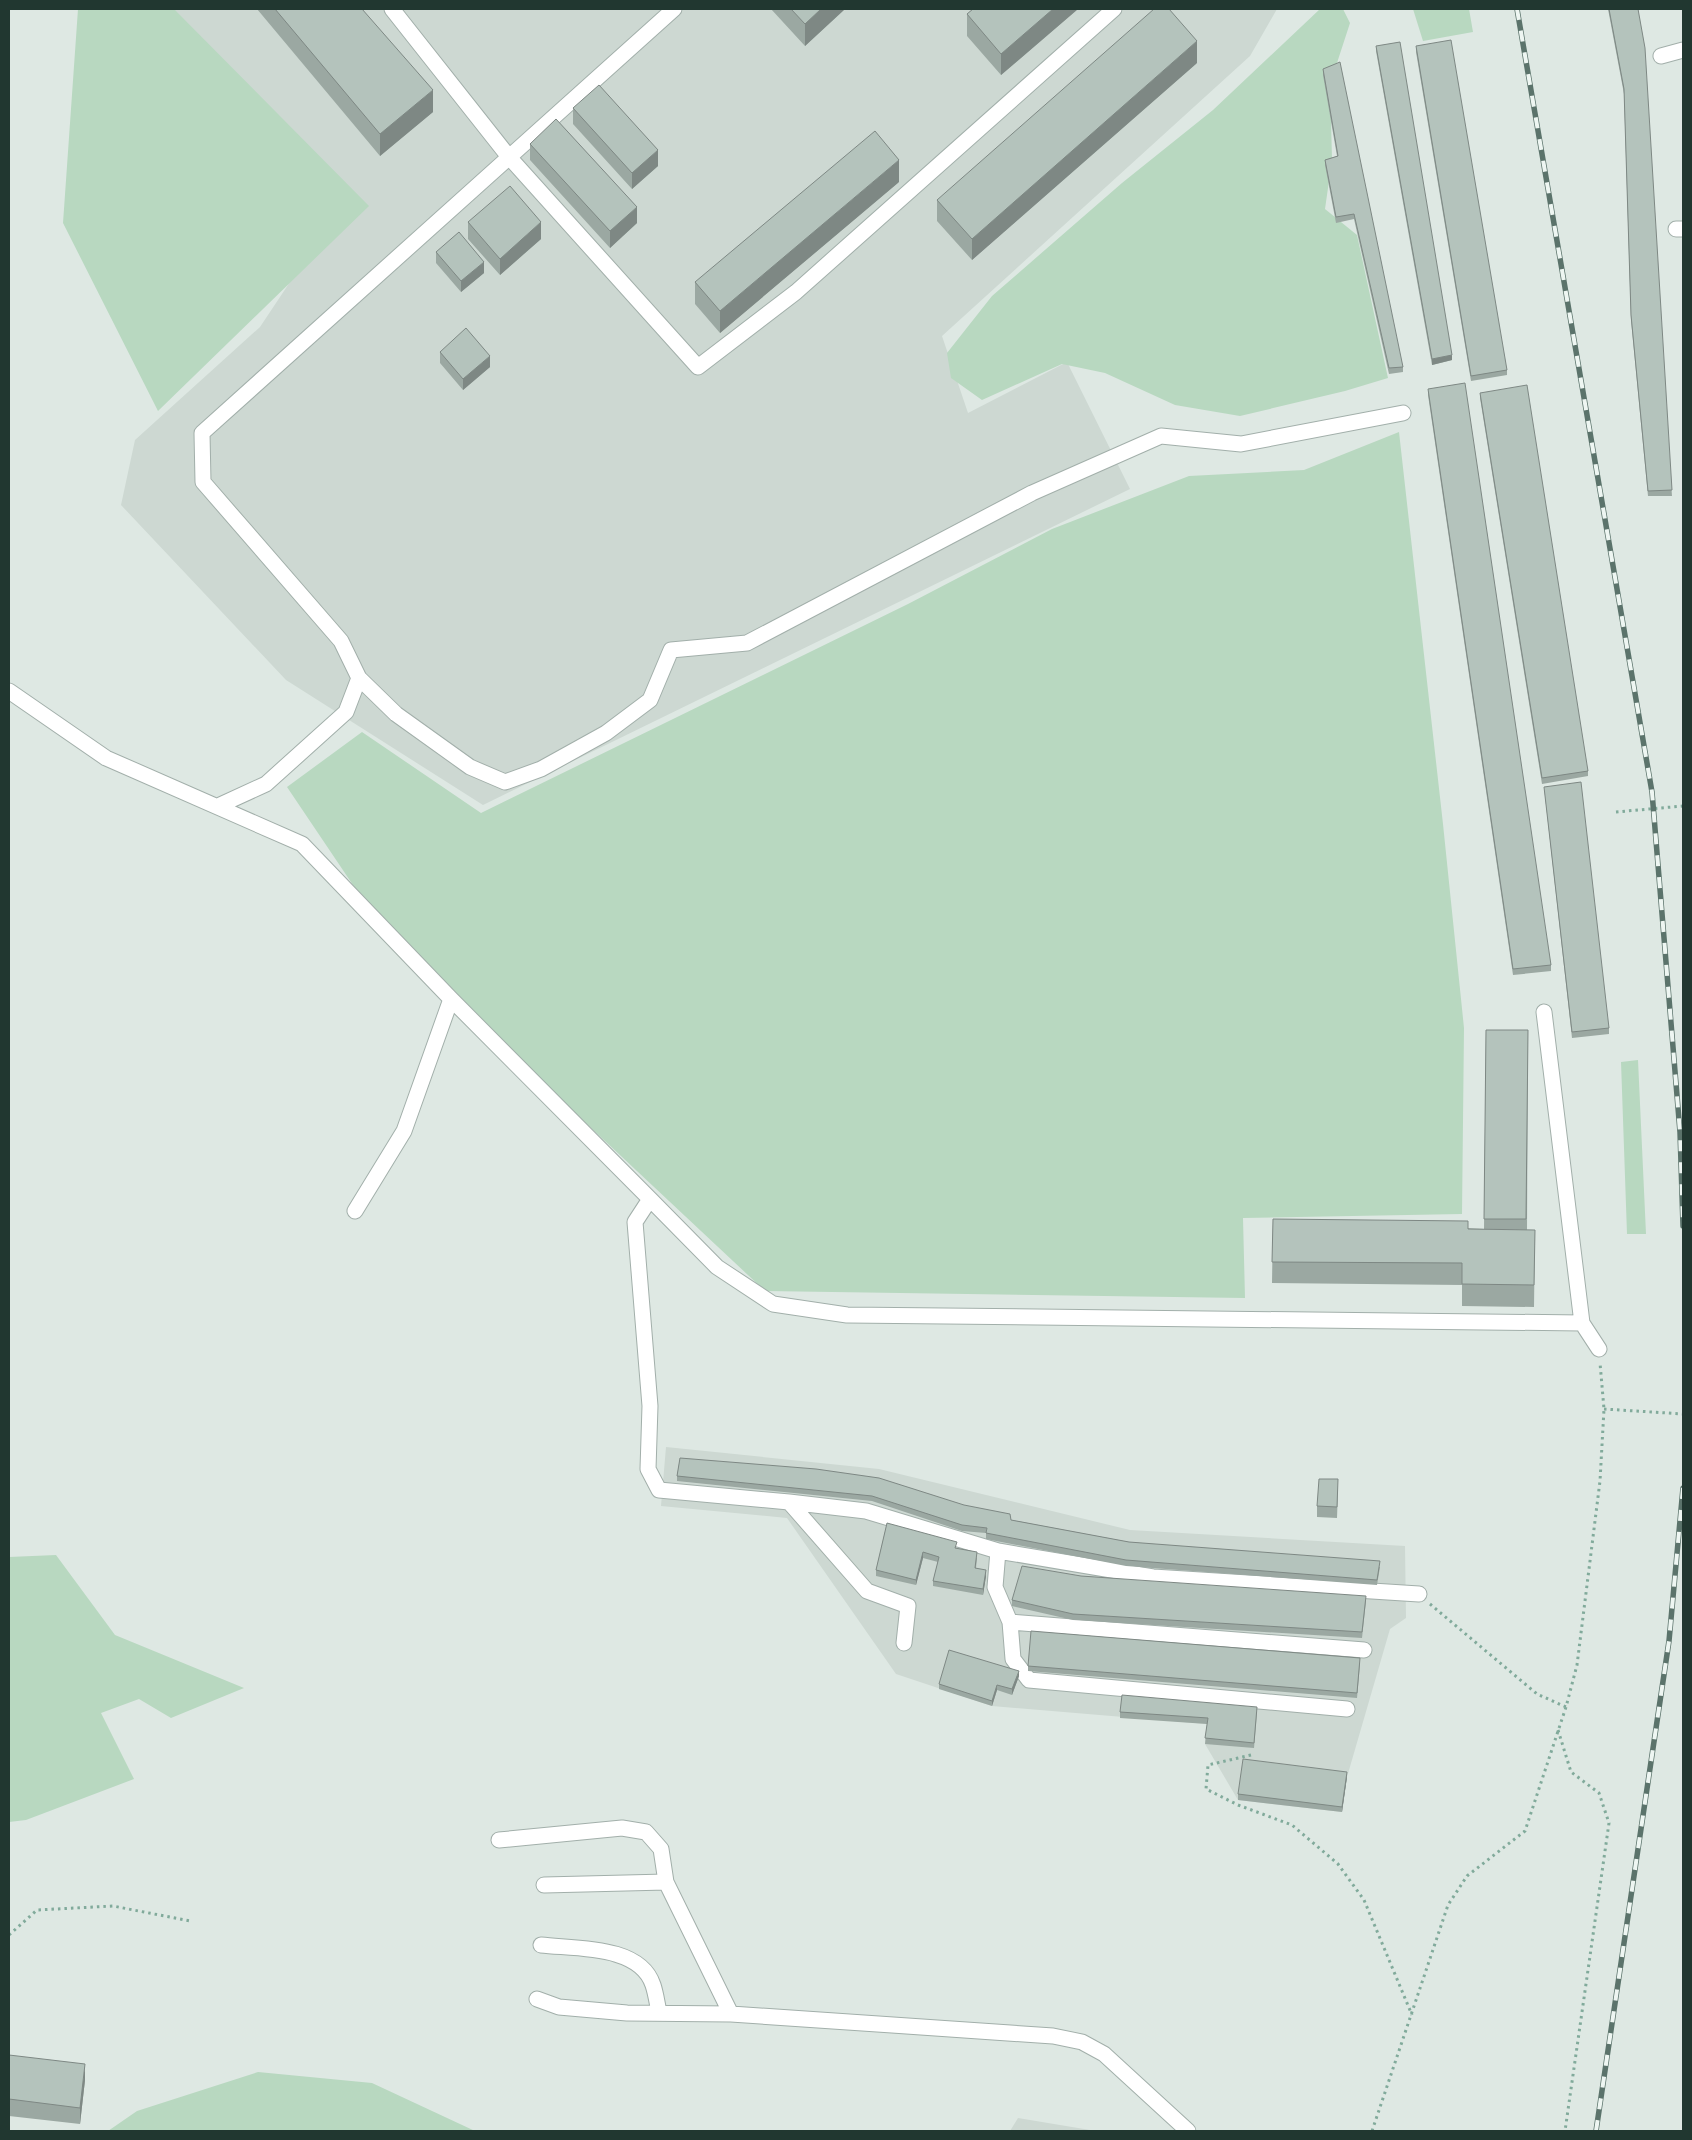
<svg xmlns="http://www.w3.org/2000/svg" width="1692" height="2140" font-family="'Fira Sans',sans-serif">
<rect width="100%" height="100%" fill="#dee8e3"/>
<!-- built -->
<path fill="#cdd8d2" d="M165 9H1277L1250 56 942 336 968 413 1067 362 1130 489 483 805 286 680 121 505 135 440 260 327 350 192Z
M666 1447 879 1469 1130 1530 1405 1546 1406 1618 1390 1629 1347 1777 1342 1812 1238 1800 1205 1744 1207 1724 992 1706 896 1674 787 1518 661 1506Z
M1018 2118 1096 2131H1010Z"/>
<!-- green -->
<path fill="#b8d8c0" d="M78 9H174L369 206 158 411 63 223Z
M1320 9H1343L1350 23 1336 66 1331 119 1332 160 1325 209 1357 235 1388 378 1345 391 1240 416 1175 405 1105 373 1062 364 982 400 951 378 947 353 992 296 1122 183 1213 110Z
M1413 9H1469L1473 32 1423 41Z
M1399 432 1443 824 1464 1028 1462 1214 1243 1218 1245 1298 765 1291 558 1097 357 891 287 787 362 732 481 813 908 604 1052 529 1189 476 1304 470Z
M1638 1060 1646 1234H1627L1621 1062Z
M56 1555 115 1635 244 1688 171 1718 139 1699 101 1713 134 1779 26 1820 9 1822V1557Z
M258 2072 372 2083 475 2131H108L137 2111Z"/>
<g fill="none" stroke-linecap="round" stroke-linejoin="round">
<!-- minor casing -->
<g stroke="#a2afaa" stroke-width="17">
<path id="minor" d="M392 9 509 157 698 367 796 292 1114 9
M1661 56 1683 50
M1676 229H1683
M359 678 396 714 470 767 505 782 541 769 606 733 650 700 671 650 747 643 1032 493 1161 436 1241 444 1403 413
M9 691 106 758 302 844 451 999 650 1199 635 1222 650 1406 648 1469 659 1490 789 1502 867 1591 908 1606 904 1643
M218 806 266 784 346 712 359 678 341 641 203 482 202 433 674 9
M1544 1012 1582 1323 1599 1349
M650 1199 717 1267 773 1304 847 1315 1582 1323
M355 1211 404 1131 451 999
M789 1502 866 1511 998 1551 1153 1577 1419 1594
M998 1551 995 1587 1010 1622 1013 1659 1029 1680 1347 1709
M1010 1622 1364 1650
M499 1840 622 1828 646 1832 661 1849 666 1882 731 2014
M544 1885 666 1882
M541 1945C576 1949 640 1945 653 1985 656 1994 657 2003 659 2012
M537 1999 559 2007 627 2013 731 2014 1053 2036 1082 2042 1104 2054 1188 2131"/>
</g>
<!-- path -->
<path stroke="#81aa9b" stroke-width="3" stroke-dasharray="2.5 4" stroke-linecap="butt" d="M1616 812 1683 806
M1604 1409 1683 1414
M1430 1604 1537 1694 1566 1707
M1558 1730 1571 1772 1599 1793 1609 1823 1565 2131
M1251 1755 1208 1765 1206 1789 1238 1805 1292 1825 1338 1864 1364 1900 1412 2015
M9 1935 37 1910 113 1906 190 1921
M1372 2131 1448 1905 1467 1876 1525 1831 1566 1707 1577 1665 1600 1481 1604 1409 1600 1363"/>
<!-- minor -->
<use href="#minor" stroke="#fff" stroke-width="15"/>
<!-- rail casing -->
<g stroke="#5b736b" stroke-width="5.5">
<path id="rail" d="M1517 9 1652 792 1680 1132 1683 1226
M1596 2131 1669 1641 1683 1488"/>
</g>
<!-- rail -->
<use href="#rail" stroke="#eef6f2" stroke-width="4" stroke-dasharray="11" stroke-linecap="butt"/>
</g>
<!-- wall -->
<path fill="#9ba8a2" d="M257 9H362L433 112 380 156Z
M771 9H845L805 46Z
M973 9H1078L1001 75 967 36V14Z
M1608 9H1638L1672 496H1648L1631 320 1624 94Z
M1376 46 1452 360 1432 365 1376 51Z
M1416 46 1507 370V375L1471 381 1416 52Z
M1197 63 972 260 937 221V200Z
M1323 69 1403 367V372L1389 374 1354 219 1336 223 1325 165V160L1337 156 1323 75Z
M573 108 658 166 632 189 573 124Z
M530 144 637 223 610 248 530 160Z
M899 182 720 333 695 304V282Z
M468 222 541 239 500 275 468 239Z
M436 252 484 273 461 292 436 263Z
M440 352 490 367 463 390 440 363Z
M1428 389 1551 965V971L1513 975 1428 395Z
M1480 393 1588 771V776L1542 784 1480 398Z
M1544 787 1609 1028V1034L1572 1038Z
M1486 1030H1528L1527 1230H1535L1534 1307 1462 1306V1285L1272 1283 1273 1219 1484 1229Z
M680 1458 1129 1542 1380 1567 1377 1585 1126 1566 986 1539V1533L962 1531 872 1501 677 1481V1476Z
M1338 1490 1337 1518 1317 1517V1506Z
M887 1523 956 1548 977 1558 976 1568 986 1576 983 1595 933 1586V1581L938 1562 923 1558 916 1585 876 1576V1570Z
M1081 1576 1366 1601 1362 1638 1073 1620 1012 1606V1600Z
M1360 1664 1357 1698 1028 1671V1666Z
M1019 1676 1012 1695 997 1690 992 1706 939 1689V1684Z
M1120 1712H1257L1254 1748 1205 1744 1207 1724 1120 1718Z
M1347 1777 1342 1812 1238 1800V1794Z
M9 2055 85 2080 80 2124 9 2116Z"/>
<!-- shaded-wall -->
<path fill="#7e8884" d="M821 9H845L805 46V24Z
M1053 9H1078L1001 75V54Z
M1197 41V63L972 260V239Z
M433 90V112L380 156V134Z
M658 150V166L632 189V173Z
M899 160V182L720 333V311Z
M637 207V223L610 248V231Z
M541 222V239L500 275V259Z
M484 262V273L461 292V281Z
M1452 355V360L1432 365V359Z
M490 356V367L463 390V379Z
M923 1552V1558L916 1585V1580Z
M986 1570V1576L983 1595V1589Z
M1019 1671V1676L1012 1695V1689Z
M997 1685V1690L992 1706V1701Z
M1347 1772V1777L1342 1812V1807Z
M85 2064V2080L80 2124V2108Z"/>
<!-- building -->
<path fill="#b4c3bc" stroke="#7e8884" d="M275 9H362L433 90 380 134Z
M791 9H821L805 24Z
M973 9H1053L1001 54 967 14Z
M1154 9H1169L1197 41 972 239 937 200Z
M1609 9H1638L1645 48 1672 490 1648 491 1631 315 1624 89Z
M1451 40 1507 370 1471 376 1416 46Z
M1400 42 1452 355 1432 359 1376 46Z
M1340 62 1403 367 1389 368 1354 214 1336 217 1325 160 1338 156 1323 69Z
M599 85 658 150 632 173 573 108Z
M556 119 637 207 610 231 530 144Z
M875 131 899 160 720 311 695 282Z
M510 186 541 222 500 259 468 222Z
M459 232 484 262 461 281 436 252Z
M466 328 490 356 463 379 440 352Z
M1465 383 1551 965 1513 969 1428 389Z
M1527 385 1588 771 1542 778 1480 393Z
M1581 782 1609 1028 1572 1032 1544 787Z
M1486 1030H1528L1526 1219H1484Z
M1273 1219 1468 1221V1229L1535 1230 1534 1285 1462 1284V1263L1272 1262Z
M680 1458 816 1469 879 1478 964 1505 1010 1514 1011 1520 1129 1542 1380 1561 1377 1580 1126 1560 986 1533 987 1528 962 1525 872 1496 677 1476Z
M1319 1479H1338L1337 1507 1317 1506Z
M887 1523 957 1542 955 1548 977 1552 975 1568 986 1570 983 1589 933 1581 939 1557 923 1552 916 1580 876 1570Z
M1022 1566 1081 1576 1366 1596 1362 1632 1073 1614 1012 1600Z
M1031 1631 1360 1658 1357 1693 1028 1666Z
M949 1650 1019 1671 1012 1689 997 1685 992 1701 939 1684Z
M1122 1695 1257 1707 1254 1743 1205 1738 1208 1718 1120 1712Z
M1243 1759 1347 1772 1342 1807 1238 1794Z
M9 2055 85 2064 80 2108 9 2099Z"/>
<!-- border -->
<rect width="1692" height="2140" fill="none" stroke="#213730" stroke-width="20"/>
</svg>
